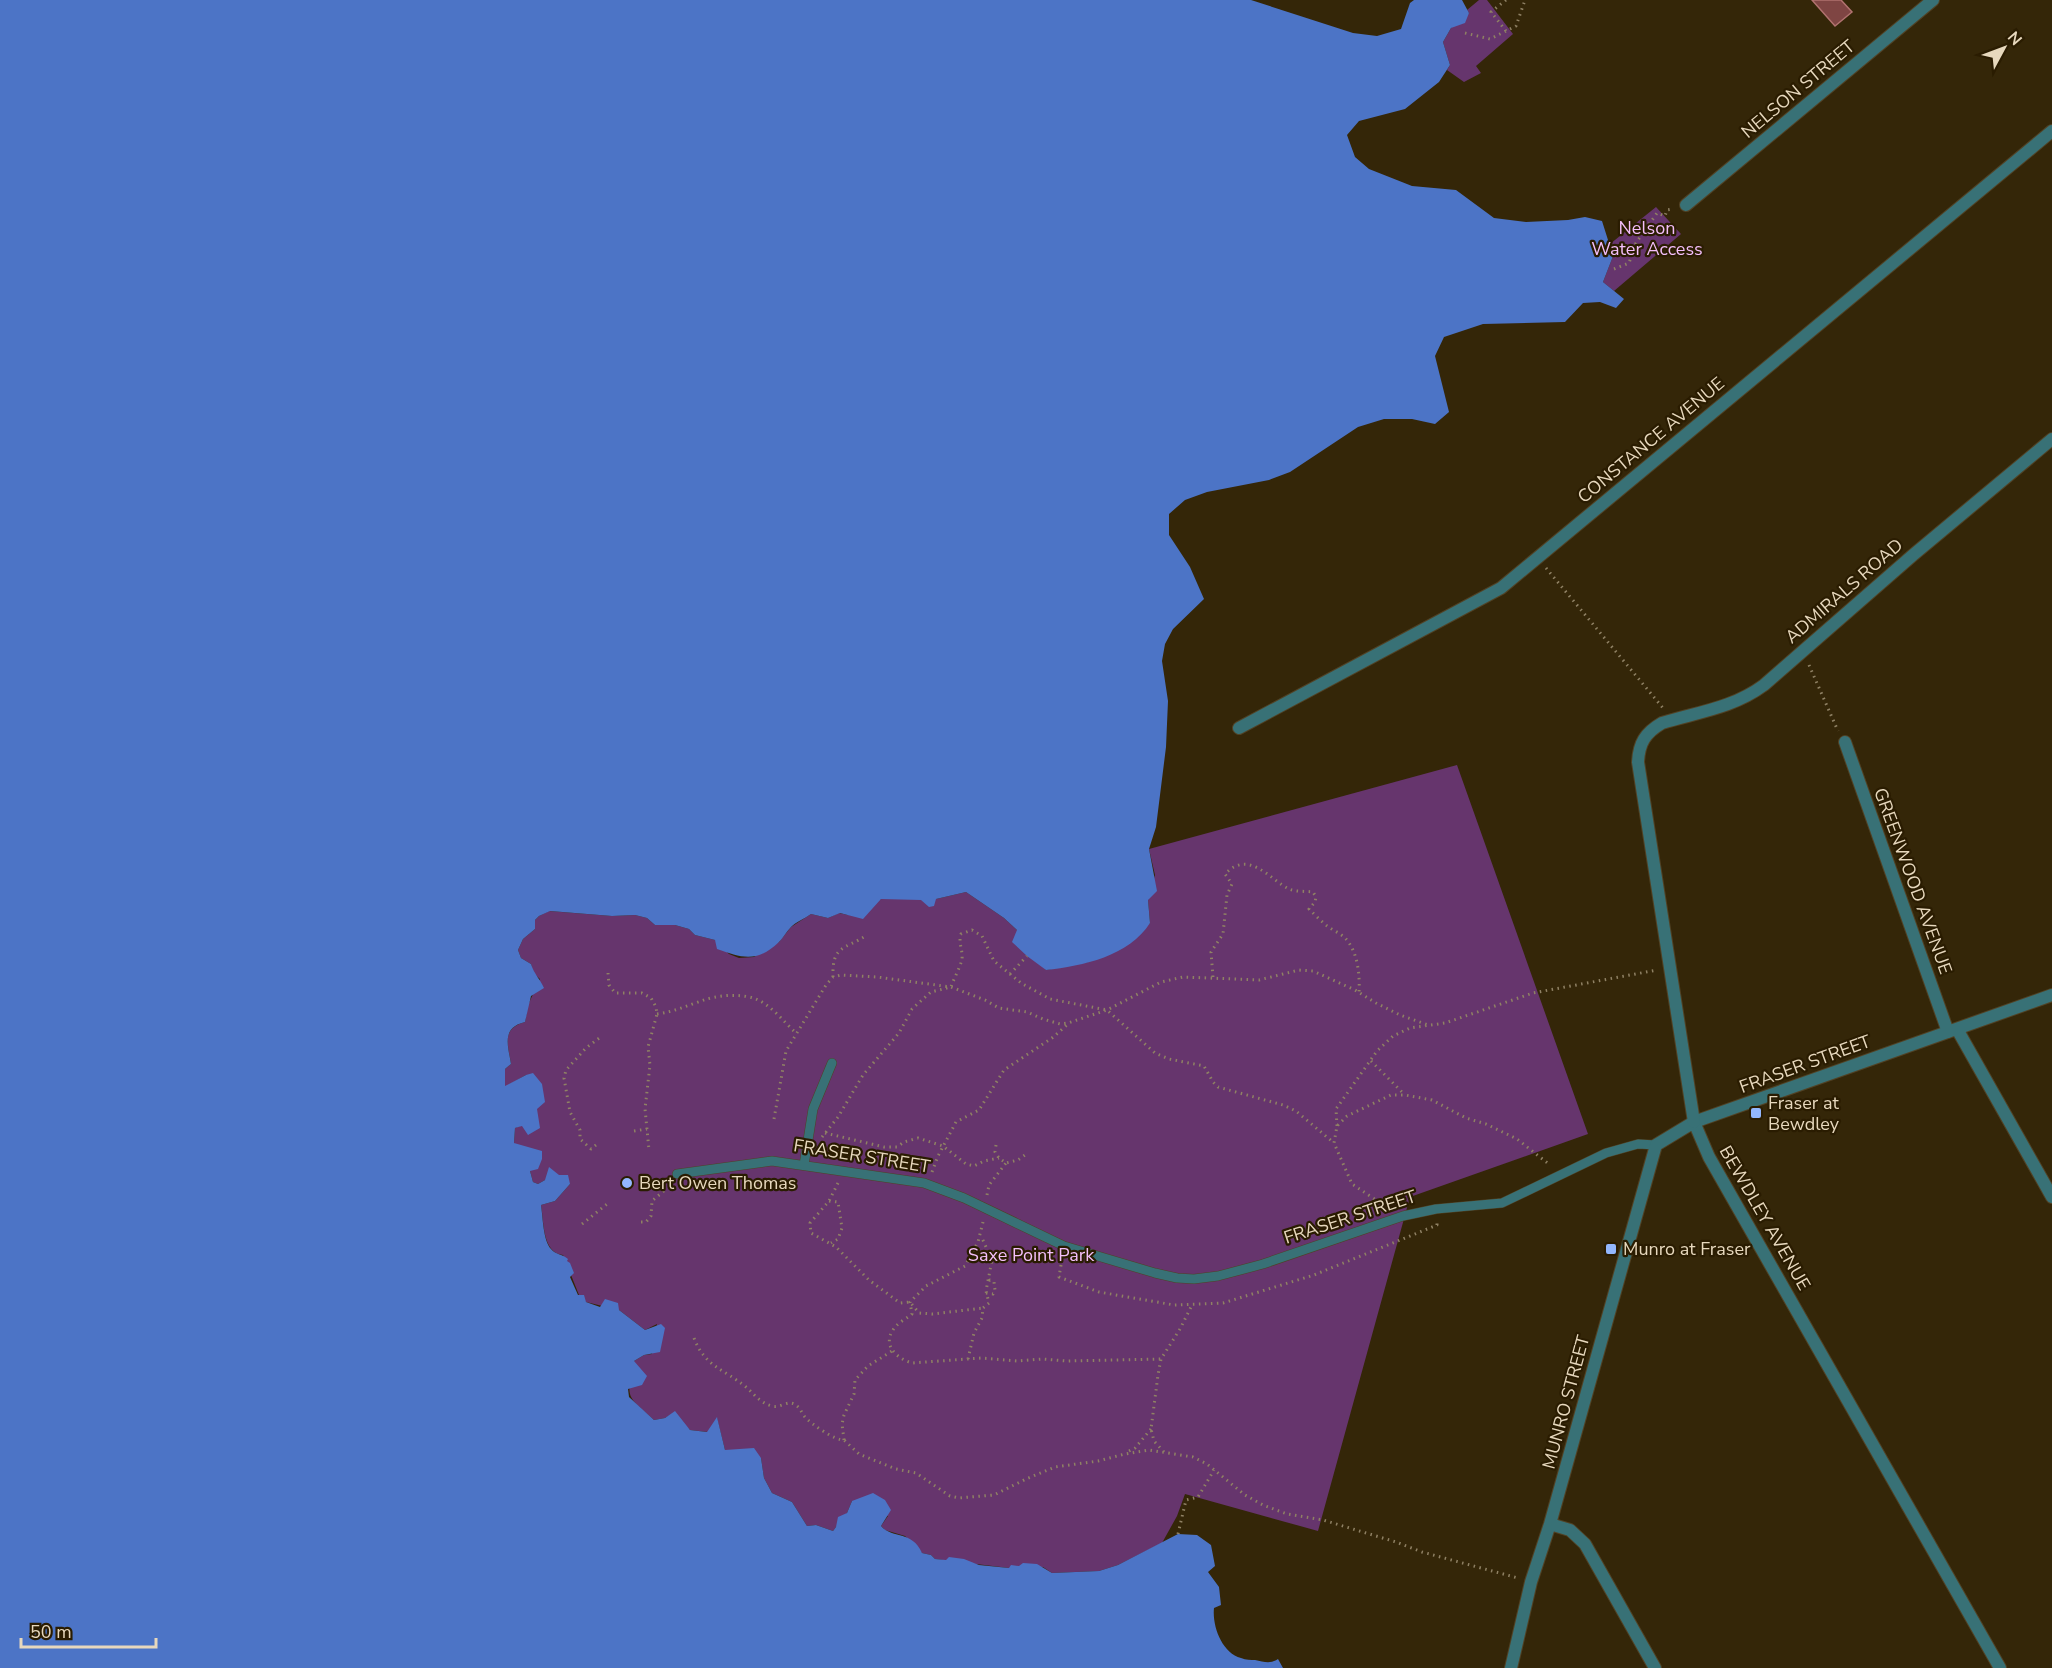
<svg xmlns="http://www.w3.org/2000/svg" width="2052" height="1668" font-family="'Nunito Sans',sans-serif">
<rect width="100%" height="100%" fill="#342608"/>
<!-- green -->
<path fill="#66356d" d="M1479 0H1487L1513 34 1476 66 1481 73 1464 82 1447 70 1450 65 1443 42 1451 28 1469 13 1467 10Z
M1656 207 1681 234 1614 291 1603 282 1615 251 1610 244Z
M1457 765 1588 1134 1410 1197 1318 1531 1185 1494 1177 1516 1162 1543 1118 1565 1099 1571 1052 1573 1043 1567 1019 1566 1009 1568 935 1559 931 1555 922 1553 905 1536 885 1530 881 1526 888 1516 852 1501 847 1513 833 1531 816 1525 807 1526 792 1502 772 1493 764 1478 761 1458 725 1450 717 1418 708 1432 690 1430 672 1414 665 1418 654 1420C626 1394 626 1400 634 1361L644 1355 652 1354 657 1324 645 1330 619 1310 586 1302 579 1295 563 1255C542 1253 544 1221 541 1205L555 1201 570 1184 545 1180 538 1184 533 1182 530 1171 514 1143 515 1128 537 1119V1109L526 1075 505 1087V1069L511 1064C508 1044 501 1029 525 1022L528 1005 540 979 533 973 531 964 521 958 518 950 523 939 535 929V920L539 916 549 911 612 916 635 915 647 918 655 925H675L689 929 695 935 715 940 729 954 739 958 754 957 779 942 791 927 811 914 828 918 839 913 848 915 881 899H936L966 892 1004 918 1017 930 1046 970 1088 962 1150 923 1148 900 1155 875 1149 849Z"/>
<!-- water -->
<path fill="#4c74c6" d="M0 0H1251L1353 33 1377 36 1401 29 1410 3 1414 0H1462L1469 13 1465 23 1451 28 1443 42 1450 65 1439 82 1405 109 1359 121 1347 135 1355 157 1369 169 1412 186 1456 190 1494 218 1526 222 1568 220 1585 217 1602 221 1608 240 1615 251 1603 282 1624 299 1616 308 1600 302 1583 303 1565 322 1483 324 1444 337 1435 356 1449 412 1435 424 1412 419H1384L1358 427 1290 472 1269 480 1207 492 1185 500 1169 514V535L1190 567 1204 599 1173 629 1165 644 1162 661 1168 701 1166 747 1156 827 1149 849 1157 891 1148 900 1150 923C1129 956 1083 966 1046 970L1027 956 1012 942 1017 930 1004 918 966 892 936 899 934 906 929 907 921 900 881 899 863 919 840 913 828 918 811 914C804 919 796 922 791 927 786 932 783 938 779 942 757 963 742 958 717 949L715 940 695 935 689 929 675 925H655L647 918 635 915 612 916 550 911 539 916 535 920V929L523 939 518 950 521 958 531 964C534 974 540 979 544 988L531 996 525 1022C501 1028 508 1045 511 1064L505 1069V1086L526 1075 533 1073 542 1084 545 1102 537 1109 540 1128 528 1135 522 1126 515 1128 514 1143 542 1151V1159L538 1169 530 1171 533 1182 538 1184 545 1180 549 1167 559 1175H568L570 1184 555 1201 541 1205C543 1218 543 1240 551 1249 556 1255 563 1254 568 1259L567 1261 570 1263 574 1273 570 1277 578 1295H584L586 1302 600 1307 605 1299 618 1303 619 1310 645 1330 661 1324 665 1328 660 1352 644 1355 634 1361 647 1376 642 1385 628 1389 629 1397 654 1420 665 1418 675 1411 690 1430 707 1432 717 1417 725 1450 754 1448 761 1458 764 1478 772 1493 792 1502 807 1526 816 1525 833 1531 836 1527 838 1517 847 1513 852 1501 873 1493 885 1500 891 1510 881 1526C892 1539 912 1530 922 1553L931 1555 935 1559 946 1560 949 1557 964 1559 979 1565 1009 1568 1011 1565 1019 1566 1023 1563 1037 1564 1052 1573 1099 1571 1118 1565 1178 1534 1197 1535 1211 1545 1215 1566 1208 1572 1219 1587 1221 1605 1214 1608C1212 1626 1222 1653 1241 1658 1246 1660 1251 1660 1255 1660 1264 1662 1271 1664 1278 1659L1283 1668H0Z"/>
<!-- building -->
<path fill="#7f4543" stroke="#b1726f" stroke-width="1.5" d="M1812 0H1841L1852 12 1835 26Z"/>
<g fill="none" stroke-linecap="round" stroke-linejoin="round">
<!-- service casing -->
<g stroke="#514225" stroke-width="10">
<path id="service" d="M804 1165 813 1109 832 1063
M677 1174 772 1161 924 1183 964 1198 1064 1246 1155 1273 1177 1278 1194 1279 1218 1276 1263 1264 1403 1216 1436 1209 1502 1203 1606 1153 1638 1144 1656 1145"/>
</g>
<!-- minor casing -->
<g stroke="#514225" stroke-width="14">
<path id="minor" d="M1686 205 1933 0
M1239 728 1501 588 2052 131
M1845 742 1948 1032
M1957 1029 2052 1197
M1694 1122 1709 1157 2000 1668
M1550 1524 1570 1530 1585 1544 1655 1668
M1511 1668 1531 1582 1550 1524 1656 1145 1694 1122 2052 995"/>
</g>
<!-- tertiary casing -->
<g stroke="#514225" stroke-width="14">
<path id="tertiary" d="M1694 1122 1638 762C1639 743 1645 733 1662 723 1698 712 1733 708 1764 685L1913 555 2052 439"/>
</g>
<!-- path -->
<path stroke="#8f8164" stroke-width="3" stroke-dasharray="1.5 4.5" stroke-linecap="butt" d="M1506 0 1491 12 1506 31
M1465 33 1490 39 1516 26 1525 0
M1614 269 1629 263 1636 243 1657 213 1665 216 1667 210 1673 209
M1546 568 1663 708
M1809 665 1838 731
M608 973 609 985 615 993H642L651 998 656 1007 657 1014 648 1047 650 1065 645 1109 649 1150
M1010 974 1027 956
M833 977C832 945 844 950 867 935
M1213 977 1211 952 1223 934 1227 895 1232 884 1225 874C1249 849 1269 879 1289 889 1296 892 1305 891 1313 892L1316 897 1315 902 1309 909C1314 914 1320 920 1326 925 1332 930 1340 933 1345 938 1358 951 1360 976 1359 992
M657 1014C673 1012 686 1006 701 1001 717 995 740 993 756 999 771 1005 784 1022 795 1032
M1371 1061 1404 1094
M774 1119 786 1051 826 985 833 977 841 975 877 977 951 987 985 1000 999 1008 1027 1012 1043 1019 1060 1024 1068 1023 1107 1010 1161 982 1183 977 1259 980 1299 970 1313 971 1355 990 1376 1003 1400 1015 1428 1025
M1337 1126 1336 1109 1377 1051 1393 1036 1410 1028 1445 1023 1533 993 1657 970
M634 1131 647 1129
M825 1133 884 1147H897L904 1142 918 1138 943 1146 966 1164 974 1166 984 1161 999 1158
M822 1137 838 1117 863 1075 899 1033 912 1009 931 992 951 987C954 978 960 968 962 959 963 950 958 942 961 934L972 930 982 936 994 961 1021 983 1050 999 1107 1010 1155 1053 1169 1059 1204 1066 1213 1082 1218 1087 1283 1105 1296 1111 1334 1143
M596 1145 591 1149 580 1139V1130L570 1112 564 1078 566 1070 586 1048 602 1036
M996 1145 995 1152 999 1158 1006 1163 1018 1160 1025 1155
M932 1172 938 1156 956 1122 979 1110 1004 1070 1052 1038 1067 1025
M838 1183 829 1201 810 1223 811 1233 836 1247 869 1280 900 1303 910 1302 919 1313 933 1314 983 1308
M987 1195 989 1185 1006 1163
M829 1201 838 1202 842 1228 838 1239 831 1243
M1378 1210 1376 1200 1352 1184 1334 1143 1337 1126 1347 1116 1391 1095H1405L1432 1100 1466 1118 1486 1124 1517 1139 1550 1165
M641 1222H646L651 1216 652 1201 665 1190
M983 1222 978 1242 965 1266 926 1286 910 1302 912 1314C906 1319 897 1323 893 1330 882 1346 898 1359 912 1363L981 1358 1017 1361 1042 1359 1066 1361 1161 1359
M582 1224 607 1204
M1062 1259 1059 1277 1099 1292 1174 1305 1223 1303 1314 1275 1437 1225V1220
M986 1293 993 1294 995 1290 994 1282 990 1280 987 1282
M694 1338C705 1367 724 1369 746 1387 754 1394 760 1403 772 1406 780 1409 789 1398 797 1406 801 1409 802 1414 805 1417 811 1424 836 1441 844 1440L859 1454 896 1469 916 1473 950 1496 959 1498 994 1495 1026 1479 1055 1467 1098 1461 1125 1454 1149 1450 1193 1457 1207 1464 1245 1495 1263 1505 1287 1514 1323 1520 1396 1542 1422 1552 1518 1578
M968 1359 974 1333 982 1318 983 1308 989 1303 986 1291 992 1260 981 1236
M844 1440 842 1424 844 1415 854 1394 855 1380 868 1366 892 1351
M1129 1451 1135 1448 1151 1429
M1164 1452 1154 1441 1151 1429 1158 1375 1161 1359 1180 1329 1192 1305
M1178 1534 1186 1500 1198 1497 1214 1470"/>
<!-- service -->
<use href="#service" stroke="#387176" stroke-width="9"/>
<!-- minor -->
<use href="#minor" stroke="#387176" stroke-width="12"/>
<!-- tertiary -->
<use href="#tertiary" stroke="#387176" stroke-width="12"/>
</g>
<!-- markers -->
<g fill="#93b7fd" stroke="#2a1c01" stroke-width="2">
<rect x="1750" y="1107" width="12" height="12" rx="3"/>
<circle cx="627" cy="1183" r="6"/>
<rect x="1605" y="1243" width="12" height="12" rx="3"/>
</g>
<g text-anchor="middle" stroke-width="4.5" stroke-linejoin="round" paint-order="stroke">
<!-- street labels -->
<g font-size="18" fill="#e7d8bd" stroke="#2a1c01">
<text transform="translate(1798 89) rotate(-40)" y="6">NELSON STREET</text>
<text transform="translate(1651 440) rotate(-40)" y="6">CONSTANCE AVENUE</text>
<text transform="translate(1844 591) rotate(-41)" y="6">ADMIRALS ROAD</text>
<text transform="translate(1913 881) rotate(70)" y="6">GREENWOOD AVENUE</text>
<text transform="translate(1805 1064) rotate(-20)" y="6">FRASER STREET</text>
<text transform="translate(862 1156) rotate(9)" y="6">FRASER STREET</text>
<text transform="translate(1350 1217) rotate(-18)" y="6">FRASER STREET</text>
<text transform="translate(1765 1218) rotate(60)" y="6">BEWDLEY AVENUE</text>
<text transform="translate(1566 1402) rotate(-75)" y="6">MUNRO STREET</text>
</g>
<!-- park labels -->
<g font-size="18" fill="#f4bffb" stroke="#2a1c01">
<text x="1647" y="234">Nelson<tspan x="1647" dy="21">Water Access</tspan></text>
<text x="1031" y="1261">Saxe Point Park</text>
</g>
<!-- poi labels -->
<g font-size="18" fill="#e7d8bd" stroke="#2a1c01" text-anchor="start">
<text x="1768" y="1109">Fraser at<tspan x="1768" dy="21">Bewdley</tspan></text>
<text x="639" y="1189">Bert Owen Thomas</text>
<text x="1623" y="1255">Munro at Fraser</text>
</g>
</g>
<!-- north arrow -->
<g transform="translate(2004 48) rotate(49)" stroke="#2a1c01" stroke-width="4.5" paint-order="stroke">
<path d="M0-4.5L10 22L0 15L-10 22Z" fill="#e7d8bd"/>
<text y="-9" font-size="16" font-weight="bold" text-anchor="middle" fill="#e7d8bd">N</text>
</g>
<!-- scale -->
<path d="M21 1638v9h135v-9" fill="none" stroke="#e7d8bd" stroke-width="3"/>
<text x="30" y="1638" font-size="18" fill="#e7d8bd" stroke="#2a1c01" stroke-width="4.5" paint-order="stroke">50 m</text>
</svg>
